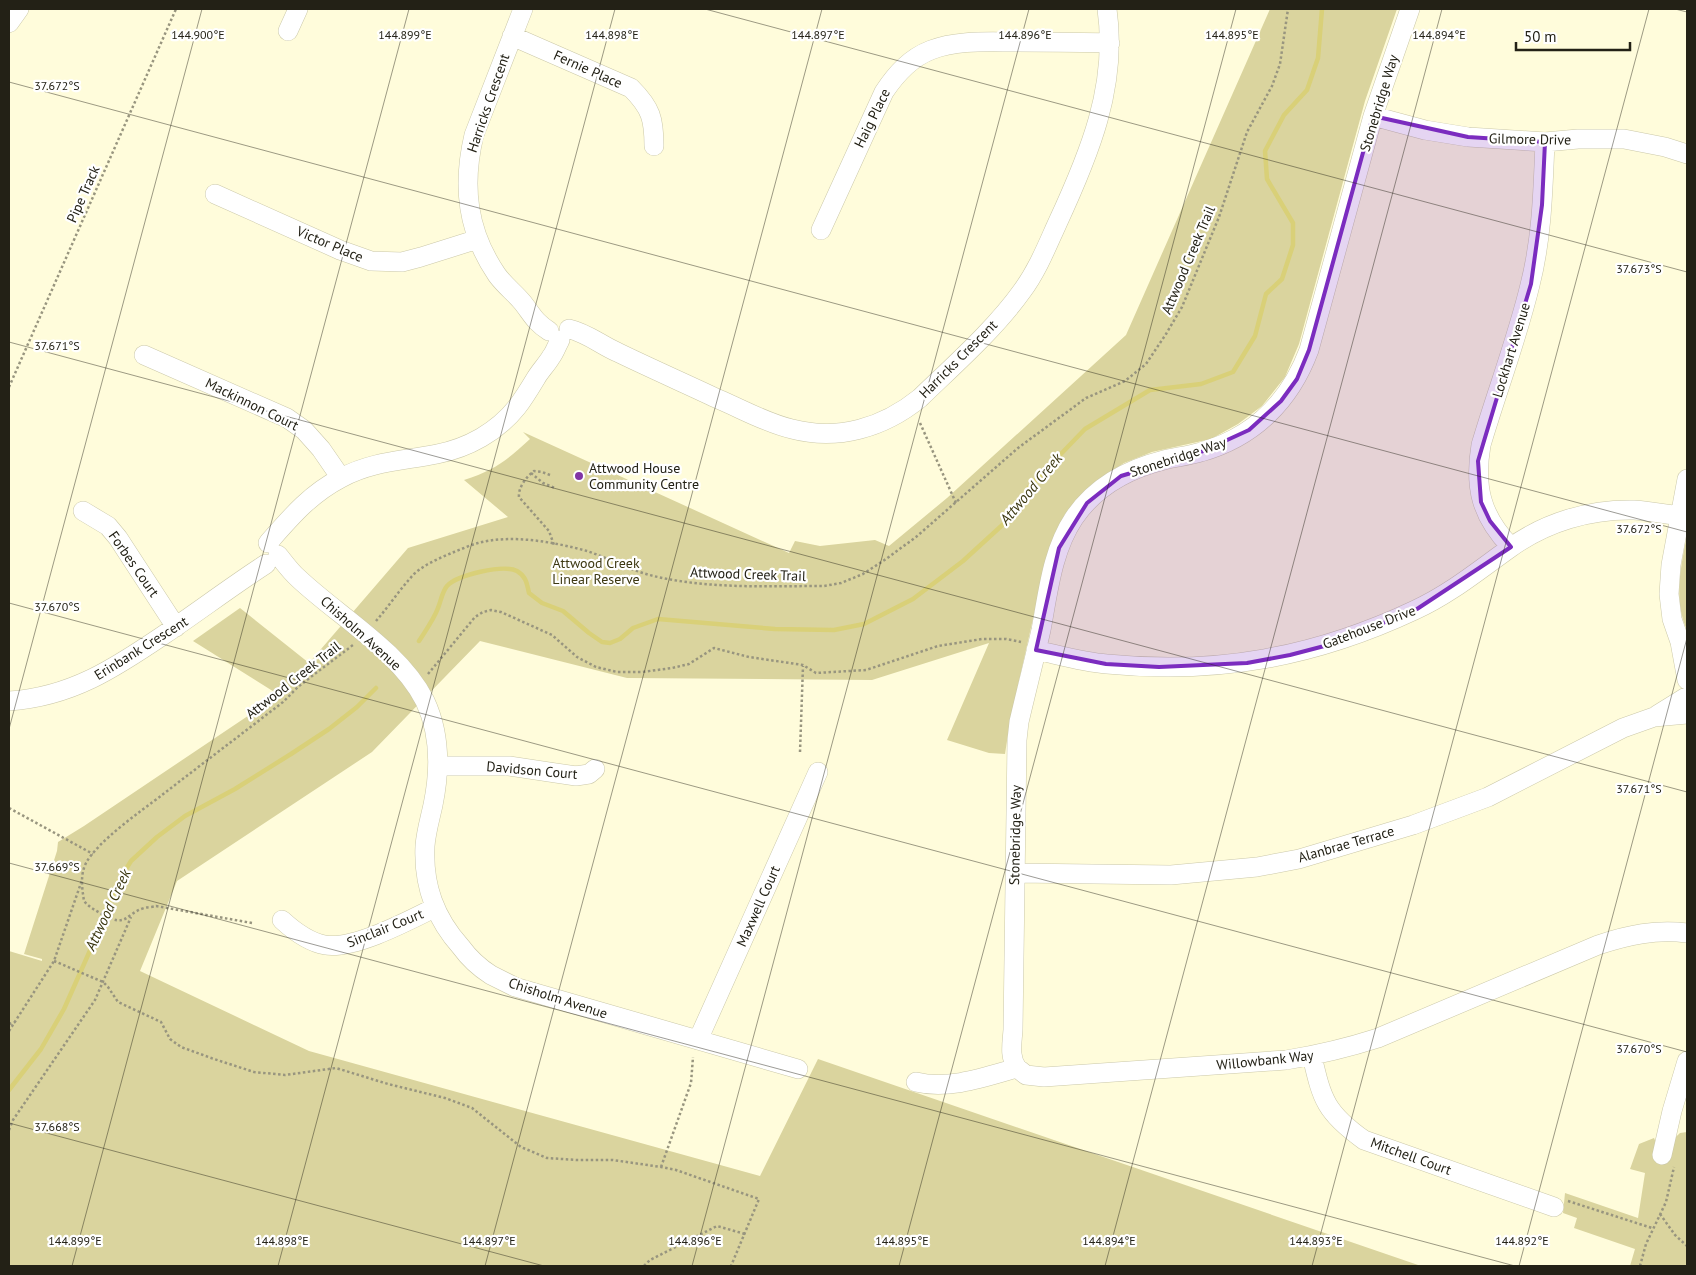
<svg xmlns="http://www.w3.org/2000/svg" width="1696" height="1275" font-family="'PT Sans',sans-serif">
<rect width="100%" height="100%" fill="#fffcdb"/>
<!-- green -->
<path fill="#dad49e" d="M1270 9H1397L1365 101 1299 344 1285 377 1262 406 1238 424 1211 439 1152 452 1124 463 1092 484 1065 514 1048 552 1010 721 1005 754 989 753 947 740 989 643 872 680 627 678 480 641 372 752 177 881 140 971 309 1051 760 1176 818 1059 1421 1266H9V951L42 961V959L24 954 57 851 58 842 84 826 279 695 193 641 240 608 309 663 408 548 508 517 464 480C495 470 506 461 530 439L523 432 789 553 795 541 820 546 875 540 889 546 947 498 1126 335Z
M1687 535V630C1673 600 1681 566 1687 535Z
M1687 1132V1266H1630L1635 1249 1574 1228 1577 1218 1563 1213 1565 1193 1638 1218 1645 1173 1630 1169 1639 1144 1654 1138 1660 1152 1680 1133Z"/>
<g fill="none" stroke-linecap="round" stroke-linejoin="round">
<!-- stream -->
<path stroke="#d9d078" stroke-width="4.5" d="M419 641C426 630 434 619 438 608 441 601 442 592 447 586 457 575 503 564 517 571 526 576 527 584 529 593L542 603 563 611 589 633 602 642 610 643 620 639 633 628 658 619 775 629 834 630 864 624 913 599 963 561 1010 518 1029 487 1085 429 1150 390 1201 384 1233 372 1255 336 1266 294 1282 279 1293 245V223L1267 179 1265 151 1284 115 1307 90 1318 58 1322 9
M9 1090 41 1049 64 1009 92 946 105 911 118 882 131 861 157 837 185 816 235 789 291 754 329 729 357 707 376 688"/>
<!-- minor casing -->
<g stroke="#cbc8a9" stroke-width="20">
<path id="minor" d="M523 9 474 135C462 186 467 231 497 275 505 286 515 293 523 303 533 316 535 322 549 331
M9 23 19 9
M288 31 298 9
M512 36 631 88C651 108 654 119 654 146
M1373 116 1425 130 1468 137 1545 142 1578 139H1624L1665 147 1687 154
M215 194 340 250 371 261 402 262 421 257 478 239
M821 230 884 92C896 74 910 58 931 50 957 40 987 42 1014 42 1046 42 1078 42 1110 43
M569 329C587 333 601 345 617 352 650 368 684 383 718 399 742 409 766 423 792 429 838 441 883 428 920 398 954 365 995 329 1022 291 1037 271 1047 246 1057 224 1089 155 1118 86 1107 9
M144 355 287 418 304 430 321 449 341 478
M1687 479 1671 565 1669 594 1672 619 1680 642 1687 680
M83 511 108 526 118 538 176 627
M268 543C290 518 310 494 341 478 373 461 403 461 437 454 468 448 497 432 517 407 524 398 530 388 536 378 540 371 547 364 551 357 555 352 557 345 560 340
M1511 547C1481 516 1474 487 1481 445 1497 391 1517 339 1530 285 1542 238 1543 190 1545 142
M278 555C284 562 290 571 298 578 338 616 400 651 425 701 440 733 440 771 433 805 430 819 426 832 425 846 423 886 435 918 461 947 469 958 480 968 491 975 499 979 507 983 515 987L798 1069
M1036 650C1059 655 1083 662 1107 664 1217 675 1315 657 1415 610 1450 594 1479 570 1510 548 1546 522 1590 509 1634 510 1649 511 1665 514 1679 516
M9 701C71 697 115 668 165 634 199 611 232 586 266 564
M1657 715 1686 697
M438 766H509L576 776 589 774 595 769
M1015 873 1171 875 1257 867 1299 859 1413 825 1488 797 1623 728 1654 717 1687 714
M282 920C294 931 308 942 325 945 353 950 408 921 434 908
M698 1040 818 772
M1312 1056C1322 1100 1326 1113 1364 1140L1554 1207
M1017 1068C1009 1056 1012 1044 1013 1030L1017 740 1019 722C1026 692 1034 661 1041 630 1048 593 1052 551 1074 518 1095 487 1128 469 1164 460 1176 457 1188 456 1201 452 1254 437 1290 401 1309 350L1373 116 1410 9
M916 1082C949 1090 985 1077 1017 1068L1026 1075 1044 1077 1286 1060C1317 1055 1347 1048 1378 1038L1598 945C1628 935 1656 929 1687 933
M1662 1155 1672 1111 1687 1061"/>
</g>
<!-- path -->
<path stroke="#98957f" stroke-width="2.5" stroke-dasharray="2.5 2.5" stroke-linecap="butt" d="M9 387 176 9
M920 423 956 503
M531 473 543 483 555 488
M550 475 542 472 534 471C526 477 518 488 519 497L549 531 554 545
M376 621C389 606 400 589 414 574 425 564 440 558 454 552 462 549 470 545 478 543 511 534 554 542 587 551 611 559 633 572 658 577 712 589 769 586 824 586L841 583 863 574 886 559 916 537 1018 448 1086 398 1125 381 1146 364 1166 334 1182 307 1219 217 1247 132 1272 86 1280 64 1288 9
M428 674 475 617 483 612 491 610 501 612 552 635 577 657 596 667 617 672H642L672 668 689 664 714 648 749 657 803 665 816 673 866 670 938 646 982 639H1006L1021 642
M800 752 803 666
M9 808 93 854
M252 923 156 906C153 907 148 907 144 908 125 914 127 928 104 915 96 911 89 907 84 901 82 888 80 875 86 863 98 841 141 811 162 795 202 764 243 733 283 702L299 686 353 645
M54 961 103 982 108 987 118 1002 161 1022 170 1039 181 1047 214 1059 254 1072 285 1075 336 1068 388 1084 445 1098 472 1108 521 1147 547 1158 577 1160H613L661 1167 676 1170 759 1199 731 1266
M9 1024 15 1022
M9 1031 54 961 82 880
M9 1130 13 1120 95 1000 131 917
M661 1167 691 1083 693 1057
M1568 1201 1652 1228
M1660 1214 1675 1235 1687 1246
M644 1266 650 1260 717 1226 745 1234
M1640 1266 1646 1244 1666 1202 1674 1167"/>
<!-- minor -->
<use href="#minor" stroke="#fff" stroke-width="19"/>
</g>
<!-- marked area -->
<path fill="#7b2cbf" fill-opacity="0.2" stroke="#7b2cbf" stroke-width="4" stroke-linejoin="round" d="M1373 116 1468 137 1545 142 1542 205 1531 284 1478 461 1481 502 1490 521 1511 547 1417 609 1332 644 1290 655 1247 663 1159 667 1106 664 1036 650 1059 548 1087 503 1121 476 1201 452 1249 430 1281 401 1297 379 1309 350Z"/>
<!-- ticks -->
<path fill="none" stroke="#232116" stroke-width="1" stroke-opacity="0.45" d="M705 9 1687 272M1675 9 1687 12M9 82 1687 532M9 342 1687 792M9 603 1687 1052M9 729 202 9M9 863 1515 1266M9 1123 544 1266M72 1266 409 9M278 1266 615 9M485 1266 822 9M692 1266 1029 9M899 1266 1236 9M1105 1266 1442 9M1312 1266 1649 9M1519 1266 1687 638"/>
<!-- markers -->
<circle fill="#8134a5" stroke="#fff" stroke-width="2" cx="579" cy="476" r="5"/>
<g text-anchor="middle" stroke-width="4.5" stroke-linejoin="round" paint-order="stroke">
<!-- street labels -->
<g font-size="14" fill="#232116" stroke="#fff">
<text transform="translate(588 69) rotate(24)" y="5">Fernie Place</text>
<text transform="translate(488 103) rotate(-71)" y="5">Harricks Crescent</text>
<text transform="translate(1379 103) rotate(-73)" y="5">Stonebridge Way</text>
<text transform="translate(872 118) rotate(-64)" y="5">Haig Place</text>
<text transform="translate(1530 139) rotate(1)" y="5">Gilmore Drive</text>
<text transform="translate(83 194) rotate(-66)" y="5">Pipe Track</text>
<text transform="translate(330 244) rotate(23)" y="5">Victor Place</text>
<text transform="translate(1188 260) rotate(-67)" y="5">Attwood Creek Trail</text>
<text transform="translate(1511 350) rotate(-73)" y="5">Lockhart Avenue</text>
<text transform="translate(958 359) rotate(-45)" y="5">Harricks Crescent</text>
<text transform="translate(252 404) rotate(26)" y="5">Mackinnon Court</text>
<text transform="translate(1178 457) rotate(-18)" y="5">Stonebridge Way</text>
<text transform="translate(134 564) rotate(55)" y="5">Forbes Court</text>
<text transform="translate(748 574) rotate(2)" y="5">Attwood Creek Trail</text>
<text transform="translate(1369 627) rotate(-21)" y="5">Gatehouse Drive</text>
<text transform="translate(361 633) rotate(42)" y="5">Chisholm Avenue</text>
<text transform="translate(141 648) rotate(-32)" y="5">Erinbank Crescent</text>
<text transform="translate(293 680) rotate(-38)" y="5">Attwood Creek Trail</text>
<text transform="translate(532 770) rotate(5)" y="5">Davidson Court</text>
<text transform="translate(1015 835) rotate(-89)" y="5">Stonebridge Way</text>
<text transform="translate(1346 844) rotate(-16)" y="5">Alanbrae Terrace</text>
<text transform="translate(758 906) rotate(-66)" y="5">Maxwell Court</text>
<text transform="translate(385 928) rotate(-22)" y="5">Sinclair Court</text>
<text transform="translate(558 998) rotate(18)" y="5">Chisholm Avenue</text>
<text transform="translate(1265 1060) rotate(-6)" y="5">Willowbank Way</text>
<text transform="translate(1411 1156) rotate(20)" y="5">Mitchell Court</text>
</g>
<!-- poi labels -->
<g font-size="14" fill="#232116" stroke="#fff" text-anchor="start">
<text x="589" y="473">Attwood House<tspan x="589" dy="16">Community Centre</tspan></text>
</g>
<!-- park labels -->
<g font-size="14" fill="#3d3812" stroke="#fff">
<text x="596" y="568">Attwood Creek<tspan x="596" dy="16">Linear Reserve</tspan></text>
</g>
<!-- water labels -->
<g font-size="15" font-style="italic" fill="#3a360f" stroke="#fff">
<text transform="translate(1031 489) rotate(-50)" y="5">Attwood Creek</text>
<text transform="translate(108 910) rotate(-65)" y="5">Attwood Creek</text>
</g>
</g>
<g font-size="12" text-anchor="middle" fill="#232116" stroke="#fff" stroke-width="4.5" stroke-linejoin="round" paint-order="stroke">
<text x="198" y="39">144.900°E</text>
<text x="405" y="39">144.899°E</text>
<text x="612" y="39">144.898°E</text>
<text x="818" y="39">144.897°E</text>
<text x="1025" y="39">144.896°E</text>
<text x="1232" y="39">144.895°E</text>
<text x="1439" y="39">144.894°E</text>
<text x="57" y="90">37.672°S</text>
<text x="1639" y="273">37.673°S</text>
<text x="57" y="350">37.671°S</text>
<text x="1639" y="533">37.672°S</text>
<text x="57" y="611">37.670°S</text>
<text x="1639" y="793">37.671°S</text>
<text x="57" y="871">37.669°S</text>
<text x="1639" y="1053">37.670°S</text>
<text x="57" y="1131">37.668°S</text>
<text x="75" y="1245">144.899°E</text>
<text x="282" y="1245">144.898°E</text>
<text x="489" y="1245">144.897°E</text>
<text x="695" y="1245">144.896°E</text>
<text x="902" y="1245">144.895°E</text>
<text x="1109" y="1245">144.894°E</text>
<text x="1316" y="1245">144.893°E</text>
<text x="1522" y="1245">144.892°E</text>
</g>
<!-- border -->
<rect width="1696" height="1275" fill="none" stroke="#232116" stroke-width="20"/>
<!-- scale -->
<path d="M1516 42v8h114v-8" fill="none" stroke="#232116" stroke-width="2.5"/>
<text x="1524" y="42" font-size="15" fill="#232116" stroke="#ffffff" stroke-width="4" paint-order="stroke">50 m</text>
</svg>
